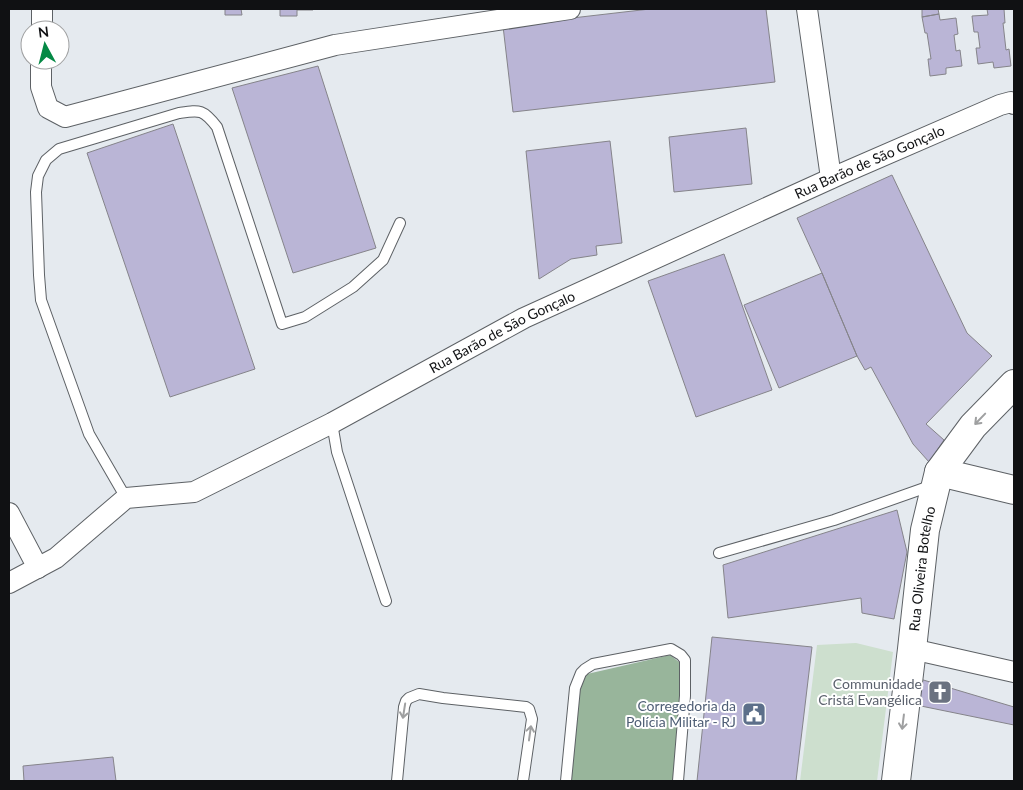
<svg xmlns="http://www.w3.org/2000/svg" width="1023" height="790" font-family="Lato,sans-serif">
<rect width="100%" height="100%" fill="#e5eaef"/>
<!-- green -->
<path fill="#cddfce" d="M856 643 893 652 877 781H800L817 645Z"/>
<!-- forest -->
<path fill="#98b59b" d="M670 655 679 662 680 697 674 781H569L579 690 582 681 587 674Z"/>
<!-- building -->
<path fill="#bab5d6" stroke="#85848a" d="M225 9H257H241L242 15H225Z
M280 9H313V10H297V16H280Z
M650 9H766L775 82 513 112 503 26Z
M922 9H938L939 14 922 17Z
M987 9H1004L1005 23H1003L1006 50 1009 49 1011 66 994 68 993 62 978 64 976 48H980L978 32H974L972 16 988 15Z
M939 14 940 20 956 18 958 34 954 35 956 51 960 50 962 66 946 68V74L930 76 928 59H931L927 33H925L922 17Z
M318 66 376 248 293 273 232 88Z
M173 124 255 369 170 397 87 153Z
M746 128 752 184 674 192 669 137Z
M610 141 622 243 596 246 597 255 571 259 539 279 526 151Z
M892 175 967 333 992 356 926 424 944 440 929 462 913 444 871 367 865 370 857 356 822 273 797 218Z
M724 254 772 390 696 417 648 281Z
M822 273 857 356 779 388 744 305Z
M897 510 907 552 894 619 862 613 861 598 728 618 723 565Z
M712 637 812 647 796 781H697Z
M920 679 1014 707V725L916 705Z
M113 757 116 781H24L23 766Z"/>
<g fill="none" stroke-linecap="round" stroke-linejoin="round">
<!-- service casing -->
<g stroke="#5d6165" stroke-width="12">
<path id="service" d="M332 423 337 452 386 601
M126 498 89 434 41 300 39 275 36 192 38 176 46 160 59 149 179 113C200 110 203 109 217 127L282 324 305 317 353 287 383 260 400 223
M719 553 834 520 933 485
M397 781 404 707 406 701 409 698 419 694 443 698 526 707 529 709 532 719 523 781
M566 781 575 688 581 673 585 669 593 664 671 649 681 655 685 660V696L678 781"/>
</g>
<!-- minor casing -->
<g stroke="#5d6165" stroke-width="22">
<g id="minor">
<path d="M807 9 831 178"/>
<path d="M42 30V9"/>
<path d="M41 60V87L48 108 65 117 335 45 570 9"/>
<path d="M9 513 38 568"/>
<path id="s1" d="M9 583 56 558 126 498 194 492 332 423 524 318 841 174 1000 105 1011 102 1014 104"/>
<path d="M912 649 1014 672"/>
</g>
</g>
<!-- secondary casing -->
<g stroke="#5d6165" stroke-width="30">
<path id="secondary" d="M939 472 1014 490"/>
</g>
<!-- primary casing -->
<g stroke="#5d6165" stroke-width="30">
<g id="primary">
<path id="s2" d="M896 781 912 649 925 530 939 472 973 426 1014 384"/>
</g>
</g>
<!-- service -->
<use href="#service" stroke="#fff" stroke-width="10"/>
<!-- minor -->
<use href="#minor" stroke="#fff" stroke-width="20"/>
<!-- secondary -->
<use href="#secondary" stroke="#fff" stroke-width="28"/>
<!-- primary -->
<use href="#primary" stroke="#fff" stroke-width="28"/>
</g>
<!-- one-way arrows -->
<defs><path id="oneway-shaft" d="M-6 0H5M1.5-3L5.5 0L1.5 3" fill="none" stroke-width="1.6" stroke-linecap="round" stroke-linejoin="round" transform="scale(1.25)"/></defs>
<g stroke="#9fa0a1">
<use href="#oneway-shaft" transform="translate(980 419) rotate(134)"/>
<use href="#oneway-shaft" transform="translate(404 711) rotate(99)"/>
<use href="#oneway-shaft" transform="translate(903 722) rotate(97)"/>
<use href="#oneway-shaft" transform="translate(530 733) rotate(-82)"/>
</g>
<!-- icons -->
<defs>
<g id="church-square" transform="scale(1.25)"><rect x="-9" y="-9" width="18" height="18" rx="4" fill="#6b7280" stroke="#fff"/><path d="M-1.2-6h2.4v3.5h3.3v2.4h-3.3V6h-2.4V-.1h-3.3v-2.4h3.3Z" fill="#fff"/></g>
<g id="civic-square" transform="scale(1.25)"><rect x="-9" y="-9" width="18" height="18" rx="4" fill="#5c6f8a" stroke="#fff"/><path d="M-.6-6.5H3V-4.5H.6V-3L4-1V1h2V6H-6V1h2V-1L-.6-3ZM-1.2 2.5V6h2.4V2.5Z" fill="#fff"/></g>
</defs>
<g fill-rule="evenodd">
<use href="#church-square" x="940" y="692"/>
<use href="#civic-square" x="754" y="714"/>
</g>
<g text-anchor="middle" stroke-width="4" stroke-linejoin="round" paint-order="stroke">
<!-- street labels -->
<g font-size="14" fill="#101113" stroke="#fff">
<text dy="5" stroke="none"><textPath href="#s1" startOffset="966">Rua Barão de São Gonçalo</textPath></text>
<text dy="5" stroke="none"><textPath href="#s1" startOffset="561">Rua Barão de São Gonçalo</textPath></text>
<text dy="5" stroke="none"><textPath href="#s2" startOffset="214">Rua Oliveira Botelho</textPath></text>
</g>
<!-- worship labels -->
<g font-size="14" fill="#5b616d" stroke="#fff" text-anchor="end">
<text x="922" y="689">Communidade<tspan x="922" dy="16">Cristã Evangélica</tspan></text>
</g>
<!-- service labels -->
<g font-size="14" fill="#4e5e75" stroke="#fff" text-anchor="end">
<text x="736" y="711">Corregedoria da<tspan x="736" dy="16">Polícia Militar - RJ</tspan></text>
</g>
</g>
<!-- border -->
<rect width="1023" height="790" fill="none" stroke="#101113" stroke-width="20"/>
<!-- north arrow -->
<g transform="translate(45 45) rotate(353)"><circle r="24" fill="#ffffff" stroke="#9fa0a1"/>
<path d="M0-4L9 19L0 12L-9 19Z" fill="#058945"/>
<text y="-8" font-size="14" font-weight="bold" text-anchor="middle" fill="#101113">N</text>
</g>
</svg>
